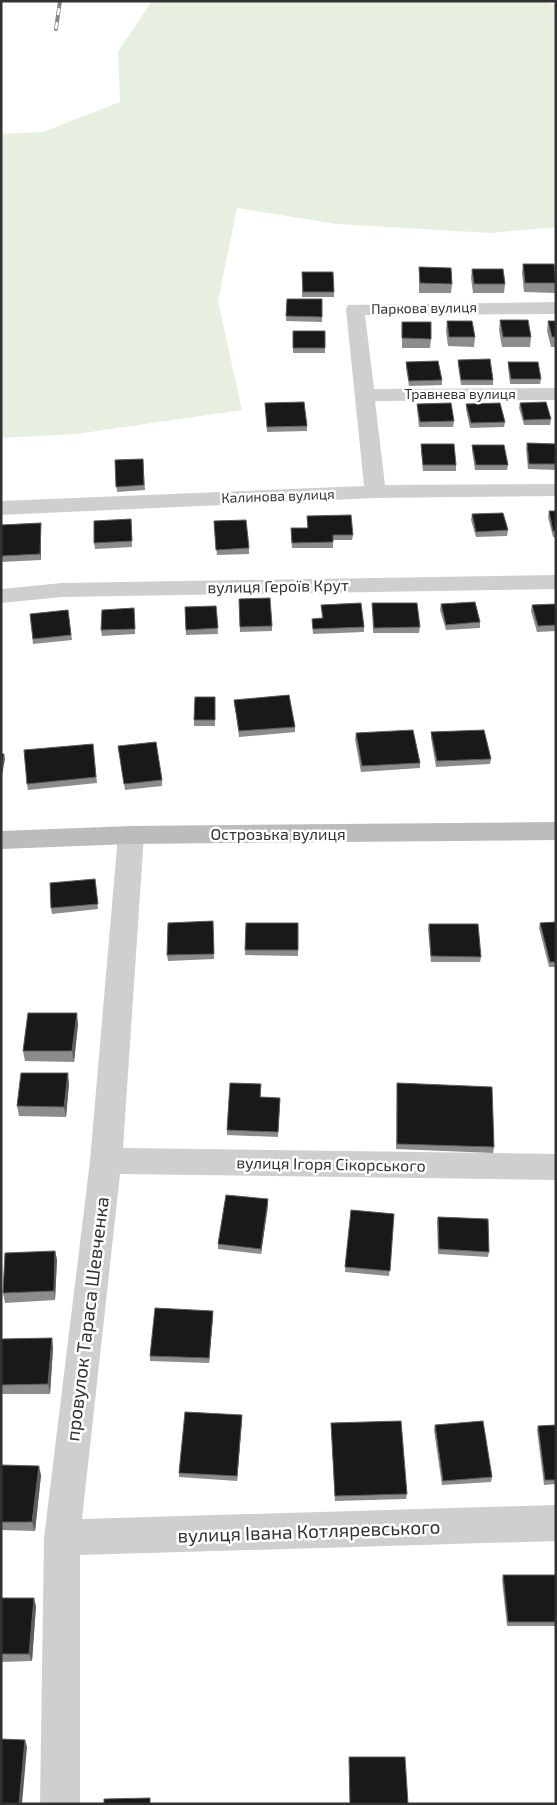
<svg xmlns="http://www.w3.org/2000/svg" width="557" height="1805" font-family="'Exo 2',sans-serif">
<rect width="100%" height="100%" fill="#fff"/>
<!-- green -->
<path fill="#e7efe0" d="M152 1H546L556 6V227L490 233 337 224 237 208 218 301 242 410 76 434 1 438V134L43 132 120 102 118 52Z"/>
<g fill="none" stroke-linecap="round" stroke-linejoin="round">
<!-- minor -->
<path fill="#cfcfcf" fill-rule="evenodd" d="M556 302V314L365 315 374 389 556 388V400L375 401 385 485 556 484V496L375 498 1 515V501L364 486 346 309 348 305Z
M556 575V589L62 597 1 603V589L62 583Z
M131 826 140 828 144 835 123 1148 556 1154V1180L120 1174 82 1519 556 1505V1541L80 1555V1804H40L44 1538 90 1161 118 835 122 828Z"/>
<!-- secondary -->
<path fill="#bcbcbc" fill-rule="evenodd" d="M556 822V840L131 844 1 849V831L131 826Z"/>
<!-- rail casing -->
<g stroke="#878787" stroke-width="4">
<path id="rail" d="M56 29 60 1"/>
</g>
<!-- rail -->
<use href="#rail" stroke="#fff" stroke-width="2.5" stroke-dasharray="7" stroke-linecap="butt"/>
</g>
<!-- wall -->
<path fill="#8c8c8c" d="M523 264 556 281 555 293 524 292 522 273Z
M419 267 452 284 451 293H419Z
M472 269 505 284 504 293H473L471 278Z
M302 272 334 292V297H302Z
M287 299H322V322L286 321Z
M500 320 531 337 530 347H502L499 330Z
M447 321 475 337 474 347 448 346 446 331Z
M548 321H556V347H551L547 331Z
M402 322 431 339 430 348H402Z
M293 331H325V353H293Z
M458 360 493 380V385H461L458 365Z
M406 362 442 380V385L409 386 406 367Z
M508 362 541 379 540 384H510L508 367Z
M265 403 307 426V431L267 432Z
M520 403 551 419 550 425H524L519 408Z
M417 404 454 421 453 427H419L417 409Z
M466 404 505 422 504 427 470 428 466 409Z
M527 443 556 444V470L528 469 526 448Z
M421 444 456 465V471H423L421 450Z
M472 445 508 465 507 470H475L472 450Z
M143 459 145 490 117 492 115 460Z
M549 511H556V537H553L548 517Z
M472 514 508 530 507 536 476 537 471 520Z
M307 516 353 535 352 540H333V548H292L291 533 307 528Z
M131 519 132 547 95 549 94 543Z
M214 521 249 548V554L217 555Z
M41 523V560L1 562V525Z
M239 599 272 626V631L240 632Z
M372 603 420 627 419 633H373Z
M441 604 480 622V628L446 630 440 610Z
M556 604V631L537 632 531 611 532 605Z
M321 605 364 627V632L313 634 312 619 322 618Z
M216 606 218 634 186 635 185 607Z
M134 608 135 634 102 636 101 630Z
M68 610 72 640 33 644 30 614Z
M215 697V726H194V720Z
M234 700 295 727V732L239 737Z
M431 732 491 759 490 764 436 767 431 738Z
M356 733 420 763V768L361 772 355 739Z
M93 744 97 783 28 790 27 784Z
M119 751 162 780V786L125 790Z
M95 879 98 909 52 914 51 908Z
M213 921 214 959 168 961 167 955Z
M556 922V967H549L539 928 540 923Z
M246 923H298V956L245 955Z
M429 924 481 957 480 962H431L428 929Z
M78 1024 74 1062 25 1061 23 1051Z
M69 1083 66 1117 19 1116 17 1106Z
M397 1083 494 1147 493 1153 396 1149Z
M261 1089V1097L280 1098 278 1137 227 1135V1130Z
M268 1205 261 1254 218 1249V1244Z
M351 1210 394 1214 389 1276 345 1272Z
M438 1217 489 1252 488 1257 438 1254 437 1222Z
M55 1251 57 1260 55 1300 5 1303 3 1293Z
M213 1316 209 1363 150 1361V1356Z
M52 1338 53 1348 50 1394H1V1339Z
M242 1415 237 1481 179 1477V1473Z
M331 1423 407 1494 406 1499 335 1501Z
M435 1425 492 1477 491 1482 442 1485 434 1430Z
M556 1425V1484L544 1485 537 1430 538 1426Z
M1 1465 41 1475 35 1531 1 1530Z
M503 1575H556V1626H507L502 1580Z
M1 1598 36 1606 32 1661 1 1662Z"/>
<!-- shaded-wall -->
<path fill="#5e5e5e" d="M41 523V560L40 554Z
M4 754 5 759 1 781V771Z
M77 1013 78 1024 74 1062 72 1051Z
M68 1073 69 1083 66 1117 64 1107Z
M268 1199V1205L261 1254V1249Z
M55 1251 57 1260 55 1300 54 1291Z
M213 1311V1316L209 1363V1358Z
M52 1338 53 1348 50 1394 48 1384Z
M242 1415V1420L237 1481V1476Z
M39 1466 41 1475 35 1531 32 1522Z
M34 1598 36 1606 32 1661 29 1654Z
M25 1740 27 1747 22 1804H19Z"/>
<!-- building -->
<path fill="#191919" stroke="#5e5e5e" d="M523 264H554L556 283H525Z
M419 267 451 268 452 284 420 283Z
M472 269H503L505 284H474Z
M302 272H333L334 292H303Z
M287 299H322V317L286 316Z
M500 320H528L531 337H503Z
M447 321H472L475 337H449Z
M548 321H556V337H552Z
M402 322H431V339L402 338Z
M293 331H325V348H293Z
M490 359 493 380H461L458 360Z
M438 361 442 380 409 381 406 362Z
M508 362H538L541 379H511Z
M304 402 307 426 267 427 265 403Z
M546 402 551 419 524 420 520 403Z
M451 403 454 421 420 422 417 404Z
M500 403 505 422 471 423 466 404Z
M527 443 556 444V464H529Z
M421 444H454L456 465H423Z
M472 445H504L508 465H476Z
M143 459 144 485 116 487 115 460Z
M549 511H556V531H553Z
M503 513 508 530 476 532 472 514Z
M351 515 353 535H333V542L292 543 291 528H308L307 516Z
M131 519 132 541 94 543V521Z
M246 520 249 548 216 550 214 521Z
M41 523 40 554 1 556V525Z
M270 598 272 626 240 627 239 599Z
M475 602 480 622 446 625 441 604Z
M361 603 364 627 313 629 312 619 323 618 321 605Z
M372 603H417L420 627 374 628Z
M556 604V625L538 626 532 605Z
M216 606 218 628 186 630 185 607Z
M134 608 135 629 101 630 102 610Z
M68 610 71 635 33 639 30 614Z
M289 695 295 727 239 731 234 700Z
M195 697H215V720H194Z
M413 730 420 763 362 766 356 733Z
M484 730 491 759 437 761 431 732Z
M156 742 162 780 124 784 118 746Z
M93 744 96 777 27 784 24 750Z
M1 754H4L1 771Z
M95 879 98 904 51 908 50 883Z
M213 921 214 954 167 955 168 923Z
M556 922V962H550L540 923Z
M246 923H298V950H245Z
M429 924H478L481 957 431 956Z
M28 1013H77L72 1051H23Z
M21 1073H68L64 1107 17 1106Z
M230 1083 261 1084 260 1097 280 1098 278 1132 227 1130Z
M397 1083 492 1087 494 1147 397 1144Z
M226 1195 268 1199 261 1249 218 1244Z
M351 1210 394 1214 390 1271 345 1267Z
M438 1217 488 1219 489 1252 439 1249Z
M55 1251 54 1291 3 1293 5 1253Z
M155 1308 213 1311 209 1358 150 1356Z
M52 1338 48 1384 1 1385V1339Z
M185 1412 242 1415 237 1476 179 1473Z
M401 1421 407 1494 335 1496 331 1423Z
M483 1421 492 1477 443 1481 435 1425Z
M556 1425V1480H545L538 1426Z
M1 1465 39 1466 32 1522H1Z
M503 1575H556V1622H508Z
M1 1598H34L29 1654H1Z
M1 1739 25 1740 19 1804H1Z
M349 1757H405L408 1804H350Z
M150 1798V1804H104V1799Z"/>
<g text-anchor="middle" stroke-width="5" stroke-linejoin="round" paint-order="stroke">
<!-- far-street labels -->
<g font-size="14" fill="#323232" stroke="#fff">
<text transform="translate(424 308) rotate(-1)" y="5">Паркова вулиця</text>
<text x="460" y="399">Травнева вулиця</text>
<text transform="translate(278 496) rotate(-2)" y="5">Калинова вулиця</text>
</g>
<!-- street labels -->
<g font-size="16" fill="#323232" stroke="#fff">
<text transform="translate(278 586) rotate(-1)" y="6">вулиця Героїв Крут</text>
<text x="278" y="840">Острозька вулиця</text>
<text transform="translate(331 1164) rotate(1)" y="6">вулиця Ігоря Сікорського</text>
</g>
<!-- near-street labels -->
<g font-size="19" fill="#323232" stroke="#fff">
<text transform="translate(87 1319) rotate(-83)" y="7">провулок Тараса Шевченка</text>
<text transform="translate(309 1531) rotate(-2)" y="7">вулиця Івана Котляревського</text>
</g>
</g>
<!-- border -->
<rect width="557" height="1805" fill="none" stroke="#323232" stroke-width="5"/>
</svg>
